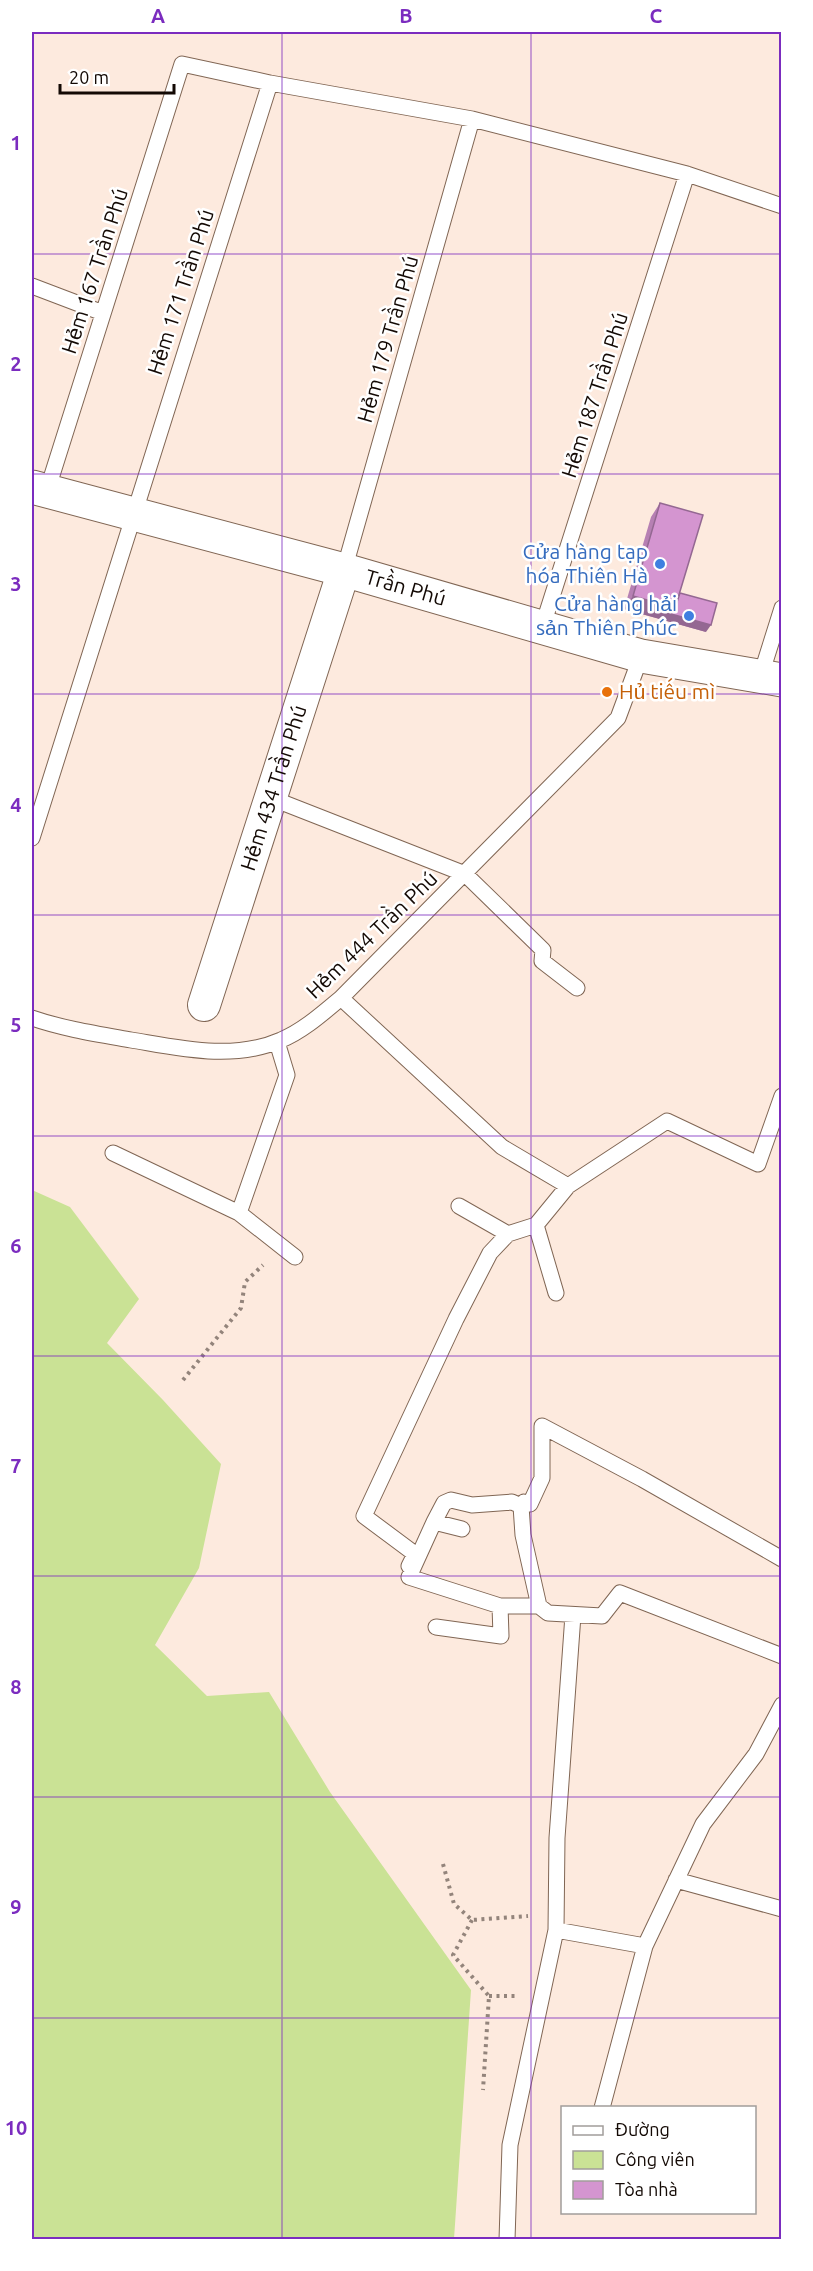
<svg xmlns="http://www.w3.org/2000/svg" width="813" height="2271" font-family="Ubuntu,sans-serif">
<rect width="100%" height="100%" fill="#fdeade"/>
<!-- green -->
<path fill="#cae295" d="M32 1190 70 1207 139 1299 107 1343 163 1400 221 1464 199 1568 155 1645 207 1696 269 1692 330 1792 471 1990 454 2239H32Z"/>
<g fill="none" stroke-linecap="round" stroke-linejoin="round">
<!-- service casing -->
<g stroke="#806654" stroke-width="17">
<path id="service" d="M32 286 103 313
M47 491 182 64 270 83 472 119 687 174 782 206
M344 570 472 119
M542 628 687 174
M760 678 782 608
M271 798 465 874 543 950 542 961 577 988
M32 838 270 83
M341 998 502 1147 568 1186 667 1121 758 1164 782 1096
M32 1018C64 1029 97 1034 131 1040 179 1048 233 1061 281 1040 303 1031 323 1013 341 998L618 718 641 656
M113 1153 239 1213 295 1257
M459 1206 508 1234
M239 1213 287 1075 277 1042
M536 1225 556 1293
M521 1506 524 1502 530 1504 542 1478V1426L642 1479 782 1559
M434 1522 444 1503 451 1500 472 1505 512 1502 521 1506 523 1535 539 1606
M462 1529 434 1522 409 1577 500 1606H539L548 1613 602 1616 620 1593 782 1656
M409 1566 415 1554 364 1516 456 1319 490 1253 508 1234 536 1225 568 1186
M436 1627 501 1636 500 1606
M676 1880 782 1909
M556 1930 645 1946
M602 2108 645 1946 703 1824 756 1754 782 1705
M507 2240 510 2145 556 1930 557 1838 573 1615"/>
</g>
<!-- minor casing -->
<g stroke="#806654" stroke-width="34">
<g id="minor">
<path id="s1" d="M204 1005 344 570"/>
</g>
</g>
<!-- primary casing -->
<g stroke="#806654" stroke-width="35">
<g id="primary">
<path id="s2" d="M32 487 344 570 641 656 782 680"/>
</g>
</g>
<!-- path -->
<path stroke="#93847b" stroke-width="4" stroke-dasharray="3 4.5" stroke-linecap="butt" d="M183 1380 241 1308 245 1282 263 1265
M443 1864 454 1904 472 1920 528 1916
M472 1920 453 1955 489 1996 483 2090
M489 1996H516"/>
<!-- service -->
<use href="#service" stroke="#fff" stroke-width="15"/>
<!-- minor -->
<use href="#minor" stroke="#fff" stroke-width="32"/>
<!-- primary -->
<use href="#primary" stroke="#fff" stroke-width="33"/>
</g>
<!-- wall -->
<path fill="#b680b3" d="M660 503 680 593 706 632 624 609 651 517Z"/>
<!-- shaded-wall -->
<path fill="#946892" d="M633 596 675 608 711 625 706 632 624 609Z"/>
<!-- building -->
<path fill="#d495d0" stroke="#946892" stroke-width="1.5" d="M660 503 703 515 675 608 633 596Z
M680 593 717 603 711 625 671 614 675 608Z"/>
<!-- grid -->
<path fill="none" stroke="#7b2cbf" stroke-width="1.5" stroke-opacity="0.55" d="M282 32V2240M531 32V2240M32 254H782M32 474H782M32 694H782M32 915H782M32 1136H782M32 1356H782M32 1576H782M32 1797H782M32 2018H782"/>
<!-- markers -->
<g fill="#3f7fe0" stroke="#fff" stroke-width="2">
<circle cx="660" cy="564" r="6"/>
<circle cx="689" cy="616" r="6"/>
</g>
<circle fill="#e8710a" stroke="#fff" stroke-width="2" cx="607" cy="692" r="6"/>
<g text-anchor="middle" stroke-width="5" stroke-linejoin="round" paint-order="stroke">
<!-- street labels -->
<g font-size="21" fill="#130904" stroke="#fff">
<text transform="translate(95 271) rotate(-72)" y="7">Hẻm 167 Trần Phú</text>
<text transform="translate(181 292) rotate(-72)" y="7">Hẻm 171 Trần Phú</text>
<text transform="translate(388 339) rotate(-74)" y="7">Hẻm 179 Trần Phú</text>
<text transform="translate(595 395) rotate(-72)" y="7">Hẻm 187 Trần Phú</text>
<text dy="7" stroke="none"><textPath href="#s2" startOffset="387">Trần Phú</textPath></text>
<text dy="7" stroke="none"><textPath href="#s1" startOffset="228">Hẻm 434 Trần Phú</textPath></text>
<text transform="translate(372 935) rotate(-44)" y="7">Hẻm 444 Trần Phú</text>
</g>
<!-- shop labels -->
<g font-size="21" fill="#366cbe" stroke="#fff" text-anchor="end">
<text x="648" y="559">Cửa hàng tạp<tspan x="648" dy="24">hóa Thiên Hà</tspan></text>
<text x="677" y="611">Cửa hàng hải<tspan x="677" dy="24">sản Thiên Phúc</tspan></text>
</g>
<!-- food labels -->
<g font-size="21" fill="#c56008" stroke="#fff" text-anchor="start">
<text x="619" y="699">Hủ tiếu mì</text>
</g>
</g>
<!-- border -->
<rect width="813" height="2271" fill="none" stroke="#ffffff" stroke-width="66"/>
<!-- legend -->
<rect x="561" y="2106" width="195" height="108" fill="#ffffff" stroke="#a19d9b" stroke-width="1.5"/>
<rect x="573" y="2126" width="30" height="9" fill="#ffffff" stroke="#a19d9b" stroke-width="1.5"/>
<text x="615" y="2136" font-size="18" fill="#130904">Đường</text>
<rect x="573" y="2151" width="30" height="18" fill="#cae295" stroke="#a19d9b" stroke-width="1.5"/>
<text x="615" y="2166" font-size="18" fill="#130904">Công viên</text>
<rect x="573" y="2181" width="30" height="18" fill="#d495d0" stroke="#a19d9b" stroke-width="1.5"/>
<text x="615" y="2196" font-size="18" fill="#130904">Tòa nhà</text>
<!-- scale -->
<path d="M60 84v9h114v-9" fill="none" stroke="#130904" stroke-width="3"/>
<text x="69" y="84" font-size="18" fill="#130904" stroke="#ffffff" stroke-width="4.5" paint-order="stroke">20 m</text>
<rect x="33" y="33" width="747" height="2205" fill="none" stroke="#7b2cbf" stroke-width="2"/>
<g font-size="20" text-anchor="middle" font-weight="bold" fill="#7b2cbf">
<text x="158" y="23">A</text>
<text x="406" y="23">B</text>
<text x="656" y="23">C</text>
<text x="16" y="150">1</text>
<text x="16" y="371">2</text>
<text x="16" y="591">3</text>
<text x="16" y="812">4</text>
<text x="16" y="1032">5</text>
<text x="16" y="1253">6</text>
<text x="16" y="1473">7</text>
<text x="16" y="1694">8</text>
<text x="16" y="1914">9</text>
<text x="16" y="2135">10</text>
</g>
</svg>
